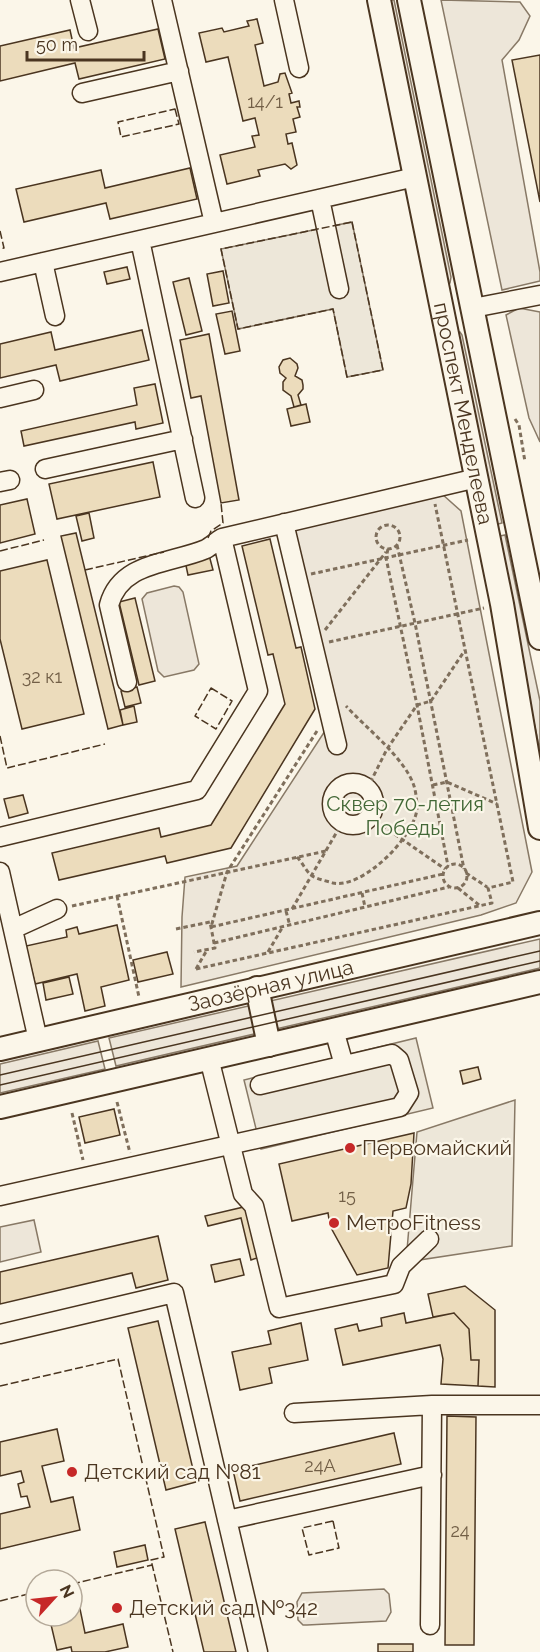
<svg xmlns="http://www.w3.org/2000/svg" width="540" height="1652" font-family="Raleway,sans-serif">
<rect width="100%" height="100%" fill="#fbf6e9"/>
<!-- green -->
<path fill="#ede6d9" stroke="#887966" stroke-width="1.5" d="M383 0H394L451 277 450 283 446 285Z
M441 0 520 2 530 16 519 40 502 60 540 272V281L502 290Z
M519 308 540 312V442L529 418 506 315Z
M457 332H460L462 335 502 523 491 526Z
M442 494 461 511 532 872 516 903 481 915 181 987 182 917 185 877 237 866 336 714 293 530Z
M505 535 540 701V751L495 537Z
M174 586 179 587 183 592 199 664 194 670 164 677 158 671 142 599 147 593Z
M540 939V968L116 1066 109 1038Z
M98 1041 105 1069 0 1093V1064Z
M34 1220 41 1252 0 1262V1227Z
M384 1589 389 1594 391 1612 386 1621 307 1625H303L298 1620 297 1602 302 1593Z"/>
<!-- parking -->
<path fill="#ede7d9" stroke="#887966" stroke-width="1.5" d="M352 222 383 370 347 377 333 309 238 329 221 249Z
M416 1038 433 1108 261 1149 244 1080Z
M515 1100 512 1246 406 1262 417 1132Z"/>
<!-- building -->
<path fill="#ecdcbc" stroke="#4a3520" stroke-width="1.5" d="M257 19 263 43 255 45 264 86 278 82 280 74 285 73 292 93 289 94 291 103 299 101 300 107H297L300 117 293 119 296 132 286 134 288 144 292 143 297 165 291 169 285 164 258 170 260 176 227 184 220 155 255 147 252 136 259 135 255 118 243 121 228 57 206 62 199 33 222 28 224 32 249 26 247 21Z
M158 29 165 59 79 79 75 63 0 81V46L70 30 74 48Z
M540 55V202L512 60Z
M190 168 197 199 110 219 106 203 24 222 16 189 101 170 105 188Z
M127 267 130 279 107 284 104 272Z
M223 271 229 303 213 306 207 274Z
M189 278 202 331 186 335 173 282Z
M232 311 240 351 225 354 216 314Z
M142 330 149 360 60 381 56 365 0 378V344L51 332 55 350Z
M209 334 239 500 221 503 201 396 191 398 180 340Z
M290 358 297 364 298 368 295 376 302 380 303 385V389L298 395 301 405 294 407 291 396 283 390V382L286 378 280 373 279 367 283 360Z
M155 384 163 423 136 429 135 422 24 446 21 431 137 405 134 388Z
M306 404 310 422 291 426 287 409Z
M153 462 160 497 57 519 49 484Z
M27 499 35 534 0 543V505Z
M89 513 94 538 82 541 76 516Z
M76 533 123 725 108 729 61 536Z
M270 539 296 648 301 647 315 709 231 848 167 863 165 856 59 880 52 853 159 828 161 837 211 825 285 704 273 654 268 655 242 546Z
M209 555 213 570 188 575 185 561Z
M47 560 84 714 22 729 0 639V571Z
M135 598 155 681 139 685 119 602Z
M137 687 141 703 125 707 121 691Z
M134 706 137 722 123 725 120 710Z
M23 795 28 813 9 818 4 799Z
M117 925 129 980 101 987 105 1006 85 1011 77 974 35 984 26 946 67 937 66 930 77 927 79 934Z
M167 952 173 974 138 982 133 960Z
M69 977 73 994 46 1000 43 983Z
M478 1067 481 1079 463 1084 460 1071Z
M114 1109 120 1135 85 1143 79 1117Z
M414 1133 411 1184 406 1208 393 1211 388 1268 357 1275 330 1226 328 1213 292 1221 279 1164Z
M248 1206 260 1257 251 1260 241 1218 208 1226 205 1216Z
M158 1236 168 1280 136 1288 132 1273 0 1304V1272Z
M240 1259 244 1275 215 1282 211 1265Z
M465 1286 495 1310V1387L478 1386 479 1360H471L469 1329 454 1313 433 1317 428 1294Z
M404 1313 406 1323 454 1313 469 1329 471 1360H479L478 1386 441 1384 443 1359 440 1345 343 1365 335 1329 357 1324 359 1331 382 1326 381 1318Z
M158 1321 196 1482 166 1490 128 1328Z
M301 1323 308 1360 269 1368 272 1383 240 1390 232 1352 271 1344 268 1331Z
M447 1416 476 1417 474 1645H445Z
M57 1429 64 1461 42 1466 51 1502 73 1497 80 1530 0 1549V1514L30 1507 27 1496 21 1497 18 1484 24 1482 21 1471 0 1476V1442Z
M394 1433 401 1464 240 1501 233 1470Z
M205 1522 219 1580 236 1652H204L175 1529Z
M145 1545 148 1560 117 1567 114 1552Z
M80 1609 85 1633 123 1624 128 1647 105 1652H72L71 1647 57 1650 49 1616H72V1611Z
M378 1644H413V1652H378Z"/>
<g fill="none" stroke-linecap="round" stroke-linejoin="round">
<!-- minor casing -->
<g stroke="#4a3520" stroke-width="21">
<path id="minor" d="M80 0 88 31
M162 0 214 223
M284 0 299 68
M82 93 179 71
M320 199 339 289
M140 240 195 498
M43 262 55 316
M0 272 415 177
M473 308 540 295
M0 398 34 390
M45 469 183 439
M0 482 10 480
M284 523 337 745
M127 682 109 605C121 561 171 564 206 549 211 546 217 541 222 538
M332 804a21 21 0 1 1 42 0a21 21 0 1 1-42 0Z
M0 837 197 790 258 691 222 538 477 478
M0 872 38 1040
M13 929 57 909
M334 1030 344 1065
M209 1058 243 1194 254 1206 279 1308 394 1284 401 1266 429 1239
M0 1196 400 1107 409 1093 399 1060 392 1054 260 1085
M0 1334 174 1293 258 1652
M294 1413 432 1405H540
M227 1520 432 1475
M430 1625 432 1405"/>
</g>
<!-- major casing -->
<g stroke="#4a3520" stroke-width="26">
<g id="major">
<path id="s1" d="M379 0 502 604 540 828"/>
<path d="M409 0 540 638"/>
<path d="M257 988 269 1045"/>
<path id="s2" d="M0 1049 540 923"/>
<path d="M0 1107 540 982"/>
</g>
</g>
<!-- path -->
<path stroke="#7f6f5c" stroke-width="3" stroke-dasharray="4.5 3" stroke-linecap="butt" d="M515 419 519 425 525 462
M376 537a12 12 0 1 1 24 0a12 12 0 1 1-24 0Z
M397 545 415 623 464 869
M388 549 386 558 417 705 448 866
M311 574 468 540
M325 630 386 552
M329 642 484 608
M317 731 227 872 211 927 443 874
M433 785 447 782 497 804
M367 789 387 749 417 705 431 701 465 650
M370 817 445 869
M297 857C302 862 306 871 311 875 316 879 327 881 333 883 363 889 414 837 417 809 417 802 416 792 414 786 405 758 366 728 346 706
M443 876a12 12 0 1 1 24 0a12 12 0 1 1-24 0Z
M466 873 487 887
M458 888 479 905
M362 893 365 907
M117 896 139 997
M72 906 326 851
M292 909 342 823
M286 911 290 926
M176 929 210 922 215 948 194 952
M214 943 449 887
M268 952 282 928
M196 969 492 903 488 888 513 882 435 504
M196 969 207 950
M117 1102 130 1153
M72 1113 83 1160"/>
<!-- minor -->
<use href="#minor" stroke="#fbf6e9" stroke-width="18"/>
<!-- major -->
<use href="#major" stroke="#fbf6e9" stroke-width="22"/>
<!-- tram -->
<path stroke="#4a3520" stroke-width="1.5" d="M0 1075 540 951
M0 1085 540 961"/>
<!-- fence -->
<path stroke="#4a3520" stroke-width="1.5" stroke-dasharray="8 3" stroke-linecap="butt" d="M175 109 179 124 121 137 118 122Z
M352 222 383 370 347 377 333 309 238 329 221 249Z
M0 231 4 248 0 249
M208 538 211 531 223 523 221 503
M0 551 44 540
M85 570 164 552
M211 688 232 701 216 729 195 716Z
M0 736 7 768 105 744
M0 1386 118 1359 164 1557 151 1560 173 1652
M333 1521 339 1548 309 1555 302 1528Z
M72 1584 152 1565
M0 1601 36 1592"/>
</g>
<!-- markers -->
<g fill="#c62828" stroke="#fbf6e9" stroke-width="2">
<circle cx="350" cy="1148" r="6"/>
<circle cx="334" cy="1223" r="6"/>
<circle cx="72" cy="1472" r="6"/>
<circle cx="117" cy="1608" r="6"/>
</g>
<g text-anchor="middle" stroke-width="4.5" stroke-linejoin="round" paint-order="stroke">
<!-- number labels -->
<g font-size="18" fill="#725f47">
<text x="265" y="108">14/1</text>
<text x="42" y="683">32 к1</text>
<text x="347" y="1202">15</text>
<text x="320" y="1472">24А</text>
<text x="460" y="1537">24</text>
</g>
<!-- street labels -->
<g font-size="21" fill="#4a3520" stroke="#fbf6e9">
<text dy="7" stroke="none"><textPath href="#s1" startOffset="422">проспект Менделеева</textPath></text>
<text dy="7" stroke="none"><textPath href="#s2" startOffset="278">Заозёрная улица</textPath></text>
</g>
<!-- park labels -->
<g font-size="21" fill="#436837" stroke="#fbf6e9">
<text x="405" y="811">Сквер 70-летия<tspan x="405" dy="24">Победы</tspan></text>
</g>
<!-- poi labels -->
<g font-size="21" fill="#4a3520" stroke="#fbf6e9" text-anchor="start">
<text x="362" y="1155">Первомайский</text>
<text x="346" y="1230">МетроFitness</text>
<text x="84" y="1479">Детский сад №81</text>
<text x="129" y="1615">Детский сад №342</text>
</g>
</g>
<!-- north arrow -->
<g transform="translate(54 1598) rotate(63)"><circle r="28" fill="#fbf6e9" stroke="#b4a999" stroke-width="1.5"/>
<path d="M0-4.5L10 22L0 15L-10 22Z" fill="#c62828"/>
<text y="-9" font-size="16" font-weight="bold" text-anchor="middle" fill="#4a3520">N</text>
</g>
<!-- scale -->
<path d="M27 51v9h117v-9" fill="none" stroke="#4a3520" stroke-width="3"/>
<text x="36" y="51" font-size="18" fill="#4a3520" stroke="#fbf6e9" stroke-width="4.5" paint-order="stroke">50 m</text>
</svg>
